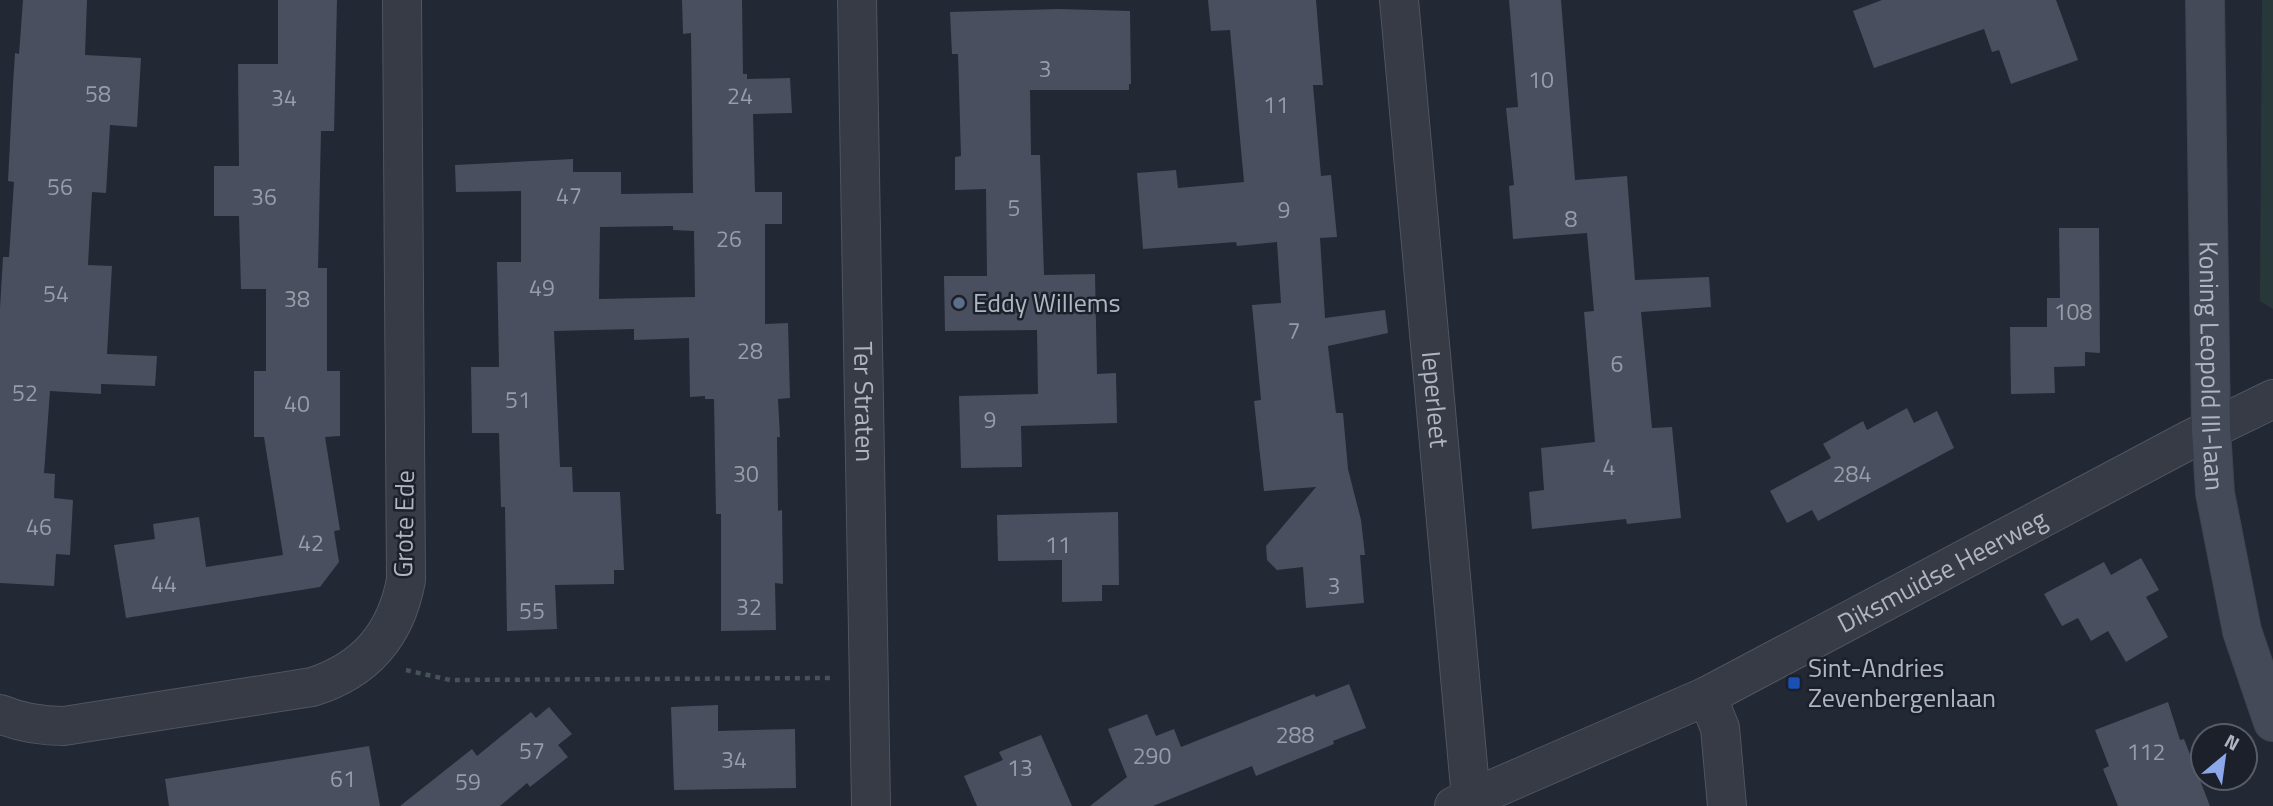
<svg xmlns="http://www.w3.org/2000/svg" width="2273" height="806" font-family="'Titillium Web',sans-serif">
<rect width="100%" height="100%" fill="#222834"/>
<!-- green -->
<path fill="#28383a" d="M2262 0H2273V309L2260 301Z"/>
<!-- building -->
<path fill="#494f5e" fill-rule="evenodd" d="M23 0H87L85 55 141 58 137 127 110 125 106 193 92 192 88 265 112 266 107 354 157 356 155 386 101 384V394L50 391 44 473 55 474 54 498 73 500 70 555 56 554 54 586 0 583V308L3 257H9L14 182 8 181 13 84 15 53 19 54Z
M278 0H337L334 131H321L318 268H327V371H340V436L325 437 340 530 334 531 339 562 320 587 126 618 114 545 155 539 153 524 199 517 206 567 283 555 264 437H254V371H266V289H241L239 216H214V166H239L238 64H278Z
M682 0H742L743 74H747V79L790 78 792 113 753 114 755 192H782V224H765V324L788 323 790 398 778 399 780 437H777L778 511 782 510 783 584 775 583 776 630 721 631V514H716L714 399H705V396L690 397 689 338 634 340V329L554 331 560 467H572L573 492H620L624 570H614V584L555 585 557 629 507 631 505 507H501L499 433H472L471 367H499L497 262H521V191L456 192 455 165 573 159V172H621V194L693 193 691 33 683 34ZM673 226V230L694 231 695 297 599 299 600 227Z
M1208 0H1316L1323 85H1313L1321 176 1331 175 1337 237 1320 238 1325 318 1385 310 1388 333 1328 346 1336 413H1343L1348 469 1361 520 1365 555H1360L1364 603 1306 608 1303 567 1277 570 1267 560 1266 546 1316 487 1264 491 1254 401 1261 400 1252 305 1281 303 1277 242 1237 246 1236 242 1143 249 1137 173 1176 170 1178 188 1244 182 1230 30 1211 31Z
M1509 0H1561L1575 180 1627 176 1635 280 1709 277 1711 307 1641 312 1652 428 1672 427 1681 518 1627 524 1626 519 1532 529 1529 492 1544 490 1541 448 1595 442 1584 312 1594 311 1587 233 1513 239 1509 186 1514 185 1506 108 1518 107Z
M1882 0H2056L2078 60 2011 84 1999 50 1992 52 1984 29 1874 68 1853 11Z
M1058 9 1130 11 1131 84H1129V90H1030L1031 155H1040L1044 275 1095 274 1097 374 1116 373 1117 423 1021 426 1022 467 961 468 959 396 1038 394 1037 330 945 331 944 276H987L986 189 955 190V157L961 156 958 54H952L950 12Z
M2059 228H2099L2100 353 2085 352V366L2054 367 2055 393 2011 394 2010 327H2047V298H2060Z
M1907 408 1914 423 1937 411 1954 448 1818 521 1812 510 1787 523 1770 491 1831 458 1823 444 1863 421 1867 430Z
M1118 512 1119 585H1102V601L1062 602V560L998 561 997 515Z
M2141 558 2159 590 2146 597 2168 637 2126 662 2108 631 2091 641 2078 618 2062 626 2044 594 2104 562 2111 575Z
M1349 684 1366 728 1333 741 1334 744 1256 776 1252 766 1153 806H1090L1127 777 1108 729 1147 714 1156 736 1174 729 1181 747 1314 694 1316 697Z
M2168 702 2180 740 2184 739 2210 806H2118L2103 769 2109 766 2095 730Z
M718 705V731L795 729 796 788 674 790 671 707Z
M549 707 572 734 558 745 568 757 530 787 527 783 500 806H400L472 749 477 756 531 712 536 718Z
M1041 735 1072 806H977L964 776 1003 760 999 752Z
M369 746 380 806H169L165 779Z"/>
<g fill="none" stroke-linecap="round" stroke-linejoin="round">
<!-- street casing -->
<g stroke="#505560" stroke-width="40">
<g id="street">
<path id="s1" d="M857 0 871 806"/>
<path id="s2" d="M1399 0 1471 799"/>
<path d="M1707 696 1720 728 1727 806"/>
<path d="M0 714C21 723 42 726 64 726L312 687C366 670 396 634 406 580L402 0"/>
<path id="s3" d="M1454 806 1707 696 2191 439 2273 399"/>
</g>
</g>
<!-- secondary casing -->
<g stroke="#3f444f" stroke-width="40">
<g id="secondary">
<path id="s4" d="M2205 0 2211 429 2215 493 2242 631 2273 722"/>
</g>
</g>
<!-- path -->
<path stroke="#465357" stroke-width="4.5" stroke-dasharray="5 5" stroke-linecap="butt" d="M406 670 450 680 830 678"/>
<!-- street -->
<use href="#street" stroke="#363b45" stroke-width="38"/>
<!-- secondary -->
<use href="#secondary" stroke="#444a58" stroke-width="38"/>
</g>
<!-- markers -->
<circle fill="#5c6f8a" stroke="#1b202a" stroke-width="2.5" cx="959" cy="303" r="7"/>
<rect fill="#1a4fb4" stroke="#1b202a" stroke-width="2.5" x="1787" y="676" width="14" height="14" rx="3.5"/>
<g text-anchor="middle" stroke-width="5" stroke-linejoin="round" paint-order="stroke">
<!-- number labels -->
<g font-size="23" fill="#969ca9">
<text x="1045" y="77">3</text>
<text x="1541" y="88">10</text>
<text x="98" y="102">58</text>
<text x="740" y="104">24</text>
<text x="284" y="106">34</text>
<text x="1276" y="113">11</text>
<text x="60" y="195">56</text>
<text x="569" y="204">47</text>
<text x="264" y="205">36</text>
<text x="1014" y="216">5</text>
<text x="1284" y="218">9</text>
<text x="1571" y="227">8</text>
<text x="729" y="247">26</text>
<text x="542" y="296">49</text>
<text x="56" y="302">54</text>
<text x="297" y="307">38</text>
<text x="2073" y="320">108</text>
<text x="1294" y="339">7</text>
<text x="750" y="359">28</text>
<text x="1617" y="372">6</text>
<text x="25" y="401">52</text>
<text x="518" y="408">51</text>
<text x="297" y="412">40</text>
<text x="990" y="428">9</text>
<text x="1609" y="475">4</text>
<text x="746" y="482">30</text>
<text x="1852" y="482">284</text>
<text x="39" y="535">46</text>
<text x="311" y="551">42</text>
<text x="1058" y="553">11</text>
<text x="164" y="592">44</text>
<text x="1334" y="594">3</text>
<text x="749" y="615">32</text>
<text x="532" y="619">55</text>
<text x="1295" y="743">288</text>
<text x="532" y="759">57</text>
<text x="2146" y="760">112</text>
<text x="1152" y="764">290</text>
<text x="734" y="768">34</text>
<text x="1020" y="776">13</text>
<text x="343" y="787">61</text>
<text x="468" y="790">59</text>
</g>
<!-- poi labels -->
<g font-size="26" fill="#b0b5c2" stroke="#1b202a" text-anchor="start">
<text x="973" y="312">Eddy Willems</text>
<text x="1808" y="677">Sint-Andries<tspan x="1808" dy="30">Zevenbergenlaan</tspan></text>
</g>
<!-- street labels -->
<g font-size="26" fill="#b0b5c2" stroke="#1b202a">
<text dy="9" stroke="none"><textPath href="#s4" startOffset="366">Koning Leopold III-laan</textPath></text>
<text dy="9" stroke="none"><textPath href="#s2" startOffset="401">Ieperleet</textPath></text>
<text dy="9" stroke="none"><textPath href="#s1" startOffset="402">Ter Straten</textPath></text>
<text transform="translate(404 524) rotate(-89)" y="9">Grote Ede</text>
<text dy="9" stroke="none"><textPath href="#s3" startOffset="542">Diksmuidse Heerweg</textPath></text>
</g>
</g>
<!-- north arrow -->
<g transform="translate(2224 757) rotate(29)"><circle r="33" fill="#1b202a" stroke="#575c67" stroke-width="2"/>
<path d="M0-5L12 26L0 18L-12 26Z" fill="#8da8ea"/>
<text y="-10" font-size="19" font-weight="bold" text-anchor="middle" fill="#b0b5c2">N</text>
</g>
</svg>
